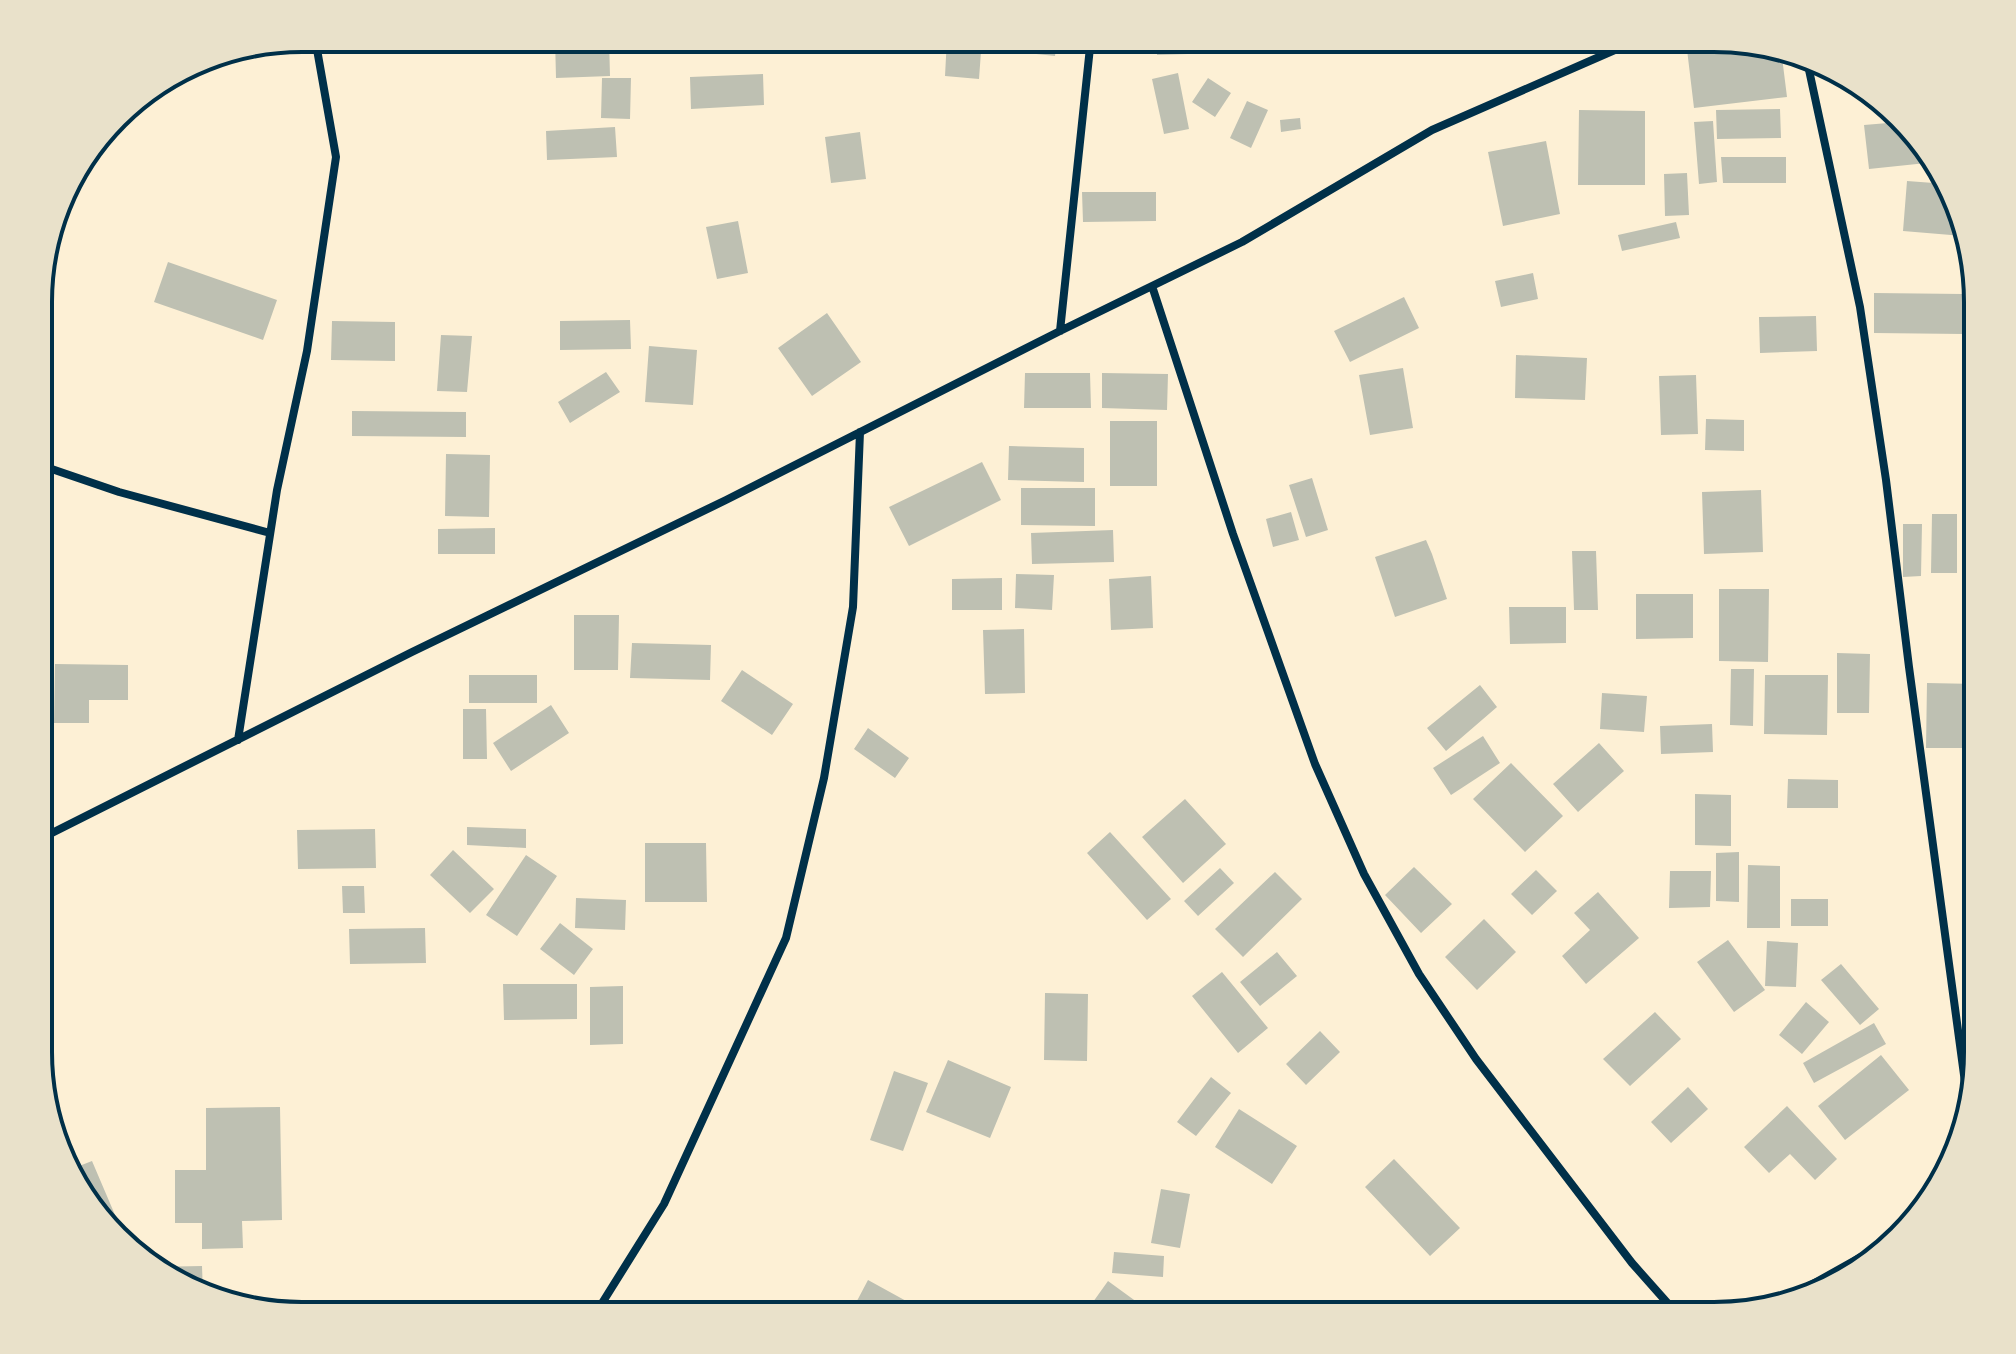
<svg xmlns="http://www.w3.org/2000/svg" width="2016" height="1354" font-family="Lora,serif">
<rect width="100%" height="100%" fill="#fdf0d5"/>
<!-- building -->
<path fill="#bec0b2" d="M555 38H609L610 76 556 78Z
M947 38H982L979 79 945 76Z
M1029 38H1057L1055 56 1027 53Z
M1157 38H1218V53L1157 55Z
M1705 39H1731L1781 49 1787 97 1694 108 1686 41Z
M1178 73 1189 129 1164 134 1152 79Z
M763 74 764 105 691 109 690 77Z
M602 78H631L630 119 601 118Z
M1208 78 1231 93 1215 117 1192 102Z
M1247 101 1268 110 1251 148 1230 138Z
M1780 109 1781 138 1717 139 1716 110Z
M1579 110 1645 111V185H1578Z
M1300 118 1301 129 1281 132 1280 120Z
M1713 121 1717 182 1699 184 1694 122Z
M1900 122 1936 162 1869 169 1864 125Z
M615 127 617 157 547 160 546 131Z
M860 132 866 179 831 183 825 137Z
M1546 141 1560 214 1503 226 1488 152Z
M1721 157H1786V183H1723Z
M1687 173 1689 215 1665 216 1664 174Z
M1907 181 1947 184 1963 236 1903 231Z
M1082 192H1156V221L1083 222Z
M738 221 748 273 717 279 706 227Z
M1676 222 1680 238 1622 251 1618 235Z
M168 262 277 300 263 340 154 302Z
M1533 273 1538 299 1501 307 1495 281Z
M1874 293 1963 294V334L1874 333Z
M1404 297 1419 328 1350 362 1334 331Z
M827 313 861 362 812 396 778 348Z
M1816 316 1817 351 1760 353 1759 317Z
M630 320 631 349 560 350V321Z
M332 321 395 322V361L331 360Z
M441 335 472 336 467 392 437 391Z
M649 346 697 350 693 405 645 402Z
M1516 355 1587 358 1585 400 1515 398Z
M1403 368 1413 428 1370 435 1359 375Z
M606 372 620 392 570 423 558 402Z
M1025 373H1090L1091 408H1024Z
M1102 373 1168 374 1167 410 1102 408Z
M1696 375 1698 434 1661 435 1659 376Z
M352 411 466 412V437L352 436Z
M1706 419 1744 420V451L1705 450Z
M1110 421H1157V486H1110Z
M1009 446 1084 448V482L1008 480Z
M446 454 490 455 489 517 445 516Z
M982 462 1001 500 909 546 889 507Z
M1312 478 1328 530 1306 537 1289 485Z
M1021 488H1095V526L1021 525Z
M1761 490 1763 552 1704 554 1702 492Z
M1291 512 1299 540 1273 547 1266 519Z
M1932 514H1957V573H1931Z
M1903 524H1922L1921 576 1903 577Z
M495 528V554H438V529Z
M1113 530 1114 562 1032 564 1031 533Z
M1426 540 1432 554 1447 599 1395 617 1375 557Z
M1572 551H1596L1598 610H1574Z
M1016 574 1054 575 1052 610 1015 608Z
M1151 576 1153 628 1111 630 1109 579Z
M1002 578V610H952V579Z
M1719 589H1769L1768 662 1719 661Z
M1636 594H1693V638L1636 639Z
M1509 607H1566V643L1510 644Z
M574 615H619L618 670H574Z
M1024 629 1025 693 985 694 983 630Z
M632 643 711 645 710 680 630 678Z
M1837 653 1870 654 1869 713H1837Z
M55 664 128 665V700H89V723H54Z
M1731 669H1754L1753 726 1730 725Z
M742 670 793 704 772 735 721 701Z
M469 675H537V703H469Z
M1765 675H1828L1827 735 1764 734Z
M1927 683 1977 684V748H1926Z
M1480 685 1497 707 1446 751 1427 728Z
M1602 693 1647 696 1644 732 1600 729Z
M551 705 569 733 511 771 493 743Z
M463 709H486L487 759H463Z
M1712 724 1713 752 1661 754 1660 726Z
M868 728 909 758 895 778 854 749Z
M1483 736 1500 763 1451 795 1433 768Z
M1599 743 1624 771 1578 812 1553 784Z
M1511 763 1563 816 1525 852 1473 799Z
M1788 779 1838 780V808H1787Z
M1695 794 1731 795V846L1695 845Z
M1185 799 1226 844 1183 883 1142 837Z
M467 827 526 829V848L467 845Z
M375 829 376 868 298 869 297 830Z
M1110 832 1171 899 1147 920 1087 853Z
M645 843H706L707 902H645Z
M453 850 494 889 470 913 430 875Z
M1739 852V902L1716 901V853Z
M526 855 557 876 517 936 486 915Z
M1748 865 1780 866V928H1747Z
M1414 867 1452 904 1421 933 1385 895Z
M1220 868 1234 883 1198 916 1184 901Z
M1536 870 1557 891 1532 915 1511 894Z
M1670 871H1711L1710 907 1669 908Z
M1275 872 1302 899 1243 957 1215 929Z
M342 886H364L365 913H343Z
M1598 892 1639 938 1586 984 1562 956 1590 930 1574 913Z
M576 898 626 900 625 930 575 928Z
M1791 899H1828V926H1791Z
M1484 919 1516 952 1477 990 1445 957Z
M560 923 593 949 574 975 540 949Z
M425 928 426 963 350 964 349 929Z
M1728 940 1765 990 1734 1012 1697 962Z
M1767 941 1798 943 1796 987 1765 986Z
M1277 952 1297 976 1260 1006 1240 982Z
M1972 957 1977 958V999H1972Z
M1841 964 1879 1009 1860 1025 1821 980Z
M1222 972 1268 1028 1238 1053 1192 996Z
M503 984H577V1019L504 1020Z
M623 986V1044L590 1045V987Z
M1045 993 1088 994 1087 1061 1044 1060Z
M1806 1002 1829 1022 1802 1054 1779 1035Z
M1655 1012 1681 1039 1630 1086 1603 1059Z
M1874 1023 1886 1044 1814 1083 1803 1063Z
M1320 1031 1340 1052 1306 1085 1286 1064Z
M1881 1055 1909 1090 1845 1140 1818 1106Z
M948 1060 1011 1087 990 1138 926 1112Z
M894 1071 928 1083 903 1151 870 1140Z
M1211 1077 1231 1093 1196 1136 1177 1122Z
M1688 1087 1708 1109 1671 1143 1651 1122Z
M1787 1106 1837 1159 1815 1180 1790 1154 1769 1173 1744 1147Z
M280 1107 282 1220 242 1221 243 1248 202 1249V1223H175V1170H206V1108Z
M1239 1109 1297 1146 1272 1184 1215 1147Z
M1394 1159 1460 1228 1430 1256 1365 1187Z
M92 1161 121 1229 115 1232 74 1184 69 1170Z
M1161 1189 1190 1194 1180 1248 1151 1243Z
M1114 1252 1164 1256 1163 1277 1112 1273Z
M202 1266 203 1294 151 1267Z
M868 1280 908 1302 900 1316H849Z
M1108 1281 1141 1305 1133 1316H1083Z"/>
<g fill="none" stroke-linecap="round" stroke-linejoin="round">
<!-- minor -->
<path stroke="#003049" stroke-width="8" d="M1806 56 1860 307 1886 480 1909 667 1969 1112
M1152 286 1233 534 1315 764 1364 874 1419 974 1476 1059 1632 1263 1679 1316
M1060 331 1091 38
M40 465 119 492 270 533
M238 740 277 490 307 351 336 157 315 38
M40 839 412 652 726 500 1060 331 1242 242 1432 130 1640 39
M1786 1299 1886 1243
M594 1316 664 1204 786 938 824 778 853 607 860 432"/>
</g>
<!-- crop -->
<path d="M0 0H2016V1354H0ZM302 52H1714A250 250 0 0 1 1964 302V1052A250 250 0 0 1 1714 1302H302A250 250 0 0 1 52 1052V302A250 250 0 0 1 302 52Z" fill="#e9e1ca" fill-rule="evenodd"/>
<path fill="none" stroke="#003049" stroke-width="4" d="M302 52H1714A250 250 0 0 1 1964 302V1052A250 250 0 0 1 1714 1302H302A250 250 0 0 1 52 1052V302A250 250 0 0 1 302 52Z"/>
</svg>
